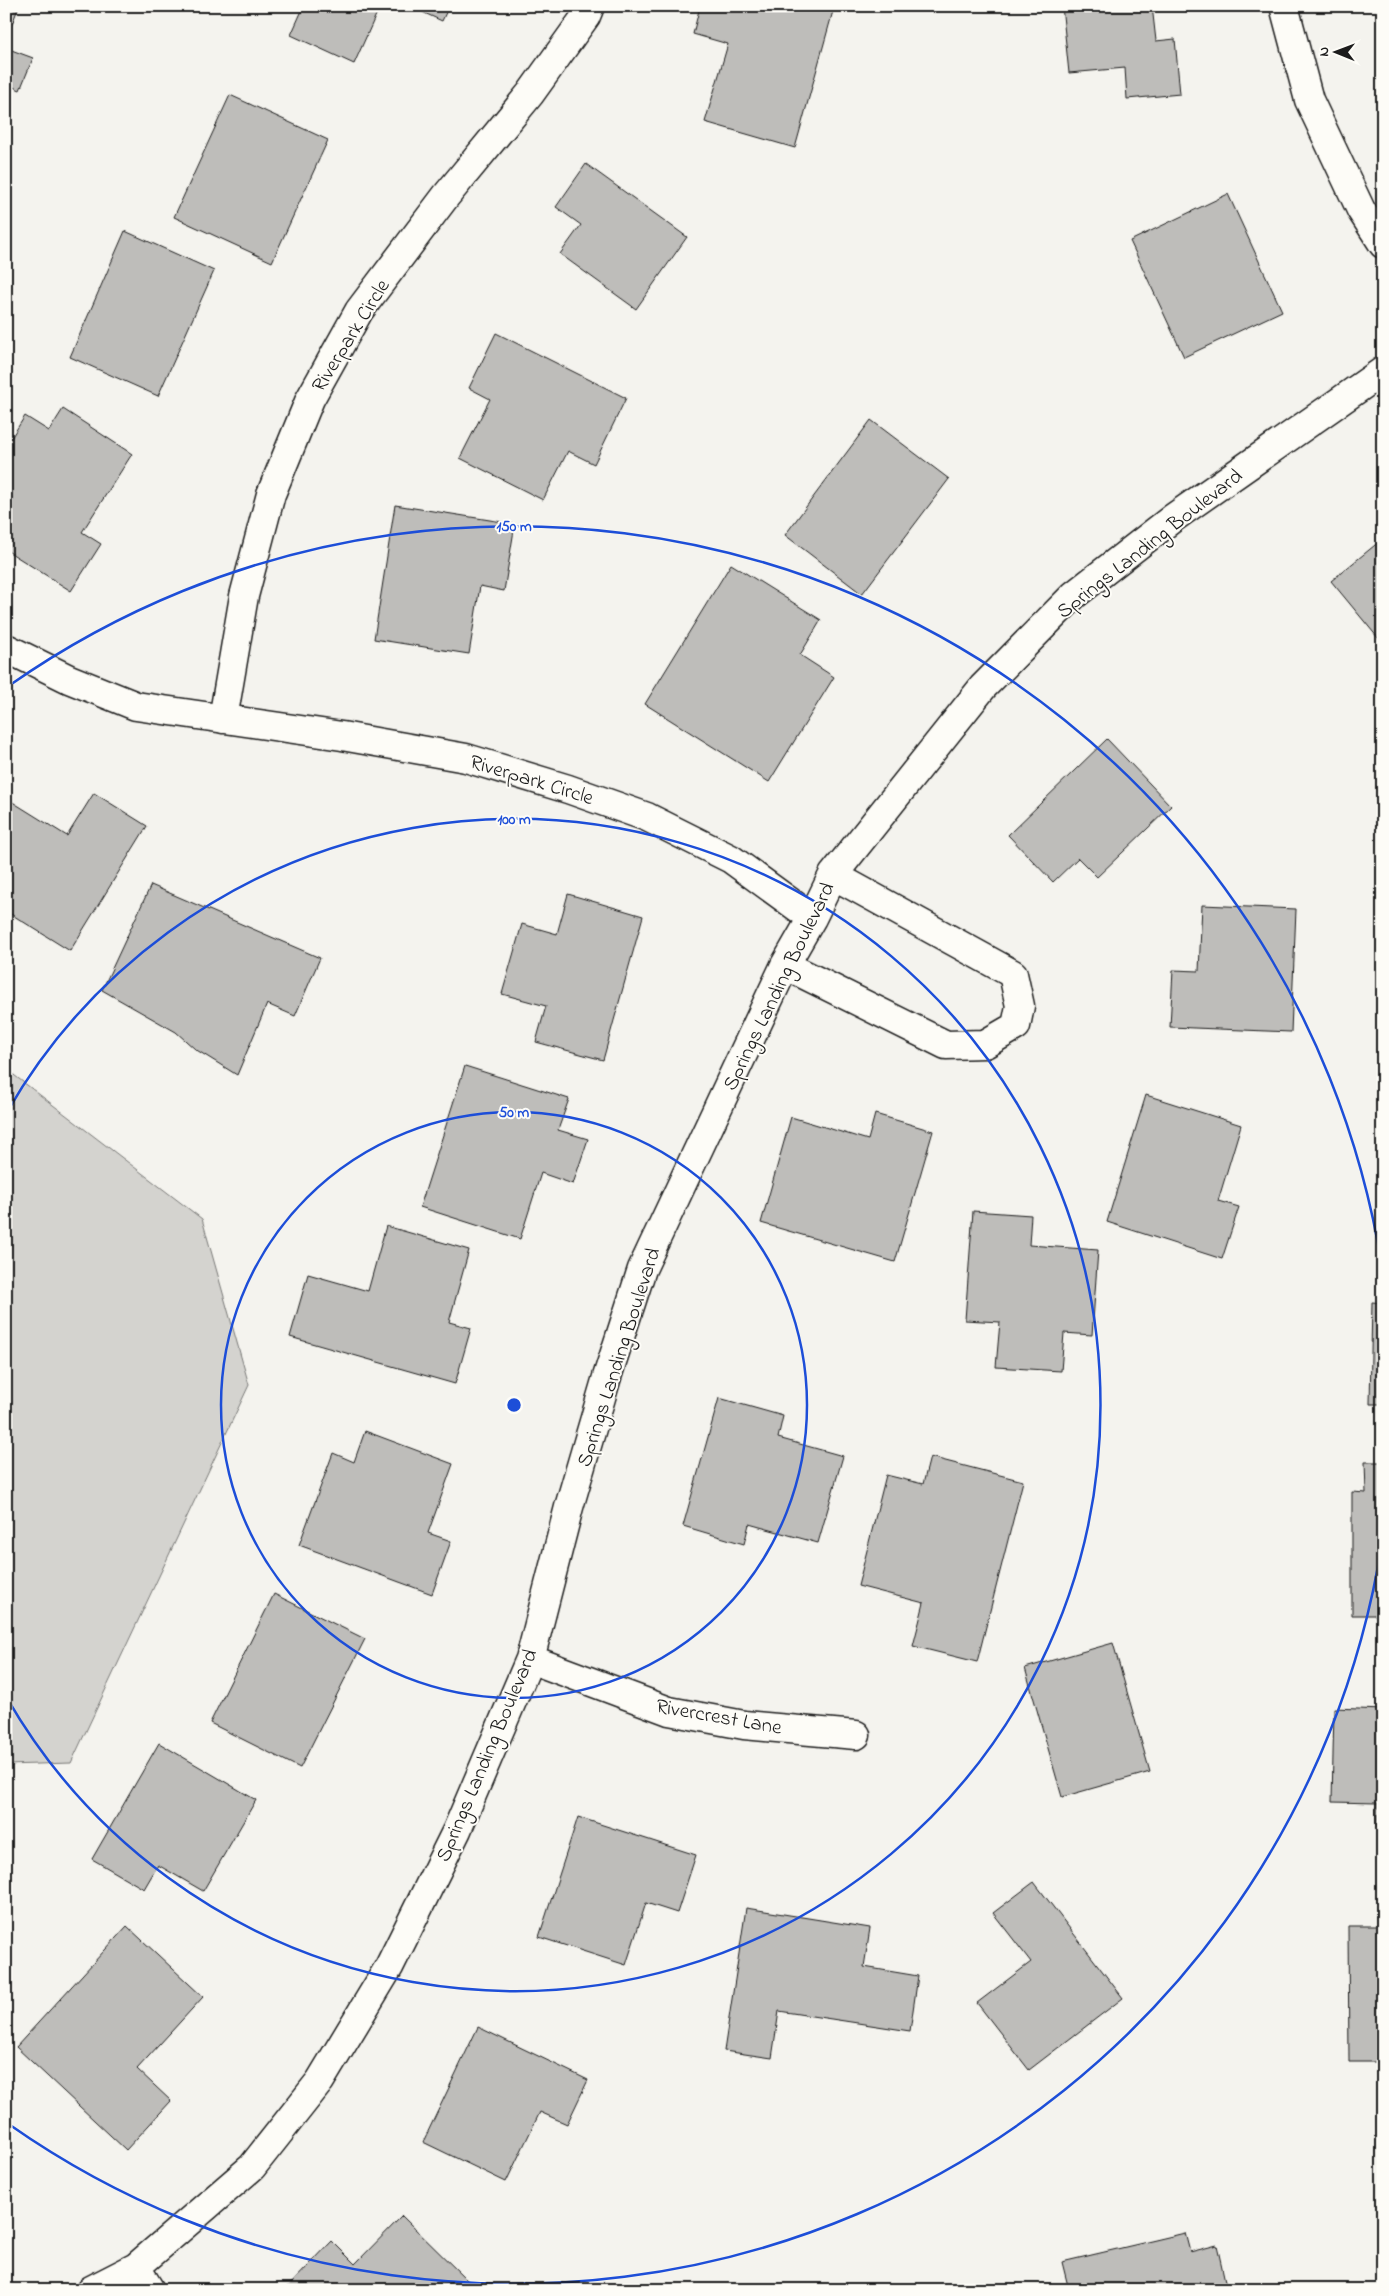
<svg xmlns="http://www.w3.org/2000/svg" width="1389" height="2296" font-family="'Indie Flower',sans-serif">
<rect width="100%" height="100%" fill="#f4f3ee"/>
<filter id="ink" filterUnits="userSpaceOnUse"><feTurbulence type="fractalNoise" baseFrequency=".02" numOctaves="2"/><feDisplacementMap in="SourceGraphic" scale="10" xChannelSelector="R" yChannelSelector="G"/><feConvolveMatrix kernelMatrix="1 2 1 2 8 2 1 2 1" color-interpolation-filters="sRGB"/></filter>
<g filter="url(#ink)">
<!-- green -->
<path fill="#d4d3cf" stroke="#787876" d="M6 1069 202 1219 249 1385 71 1763 6 1765Z"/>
<!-- building -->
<path fill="#bebdba" stroke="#1c1c1c" d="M6 6H19L6 39Z
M304 6H380L354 64 291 35Z
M409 6H449L442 21Z
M700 6H817L833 11 795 148 705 122 728 44 693 34Z
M1062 6H1152L1156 41 1175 39 1180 94 1127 99 1125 68 1069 73Z
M6 48 33 58 20 90 6 84Z
M230 95 328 140 272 262 174 217Z
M586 164 687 237 636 309 560 254 581 225 556 207Z
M1228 194 1282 311 1184 357 1130 241Z
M125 231 214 271 158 396 70 357Z
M496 333 626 398 594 464 568 451 543 500 460 458 490 399 469 388Z
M63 409 132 454 82 532 101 544 71 591 6 550V446L25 416 49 431Z
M871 420 949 479 862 594 785 535Z
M395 505 515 524 504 591 480 586 469 654 374 639Z
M1380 541 1383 545V644L1331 581Z
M731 564 821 620 800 655 834 677 769 782 645 704Z
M1107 739 1171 806 1097 877 1078 858 1053 882 1008 835Z
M94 793 147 826 70 951 6 911V798L67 836Z
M151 885 320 958 295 1016 267 1004 237 1075 195 1049 176 1032 102 990Z
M568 894 643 916 603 1060 536 1042 546 1006 502 994 522 924 557 934Z
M1202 905 1296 909 1291 1032 1170 1027 1173 970 1199 971Z
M465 1066 569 1099 558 1130 588 1139 573 1184 541 1173 520 1239 420 1207Z
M1146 1095 1241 1125 1218 1201 1239 1207 1222 1259 1107 1222Z
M875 1114 933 1131 895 1262 761 1223 791 1117 868 1140Z
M973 1211 1031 1215 1029 1245 1098 1250 1092 1335 1064 1333 1061 1371 996 1367 1000 1322 965 1320Z
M386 1226 469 1250 449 1322 471 1328 455 1384 290 1337 308 1274 368 1291Z
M1372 1302 1383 1303V1404H1370Z
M719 1398 783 1416 778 1438 843 1456 818 1543 749 1524 744 1544 683 1526Z
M365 1431 453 1464 428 1533 451 1541 432 1594 299 1545 333 1453 354 1462Z
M930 1457 1023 1481 977 1662 913 1646 924 1603 858 1586 886 1475 923 1484Z
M1365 1462H1383V1615H1352V1492L1366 1493Z
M274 1594 365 1639 300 1768 210 1723Z
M1113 1643 1150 1772 1062 1797 1025 1668Z
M1334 1708 1383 1710V1829L1377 1828V1803L1332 1802Z
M159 1743 256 1800 203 1891 158 1865 144 1889 92 1859Z
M578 1817 696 1855 677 1913 646 1903 626 1965 539 1937Z
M1034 1882 1123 1998 1029 2070 977 2003 1031 1962 993 1913Z
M746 1908 870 1928 864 1967 918 1976 910 2031 779 2011 772 2058 724 2051Z
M127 1926 203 1997 137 2069 171 2101 126 2150 16 2047Z
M1348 1926H1383V2062H1349Z
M478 2027 588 2080 567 2124 540 2112 506 2182 423 2142Z
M402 2216 470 2283 463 2290H290L287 2288 332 2241 355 2264Z
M1185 2233 1190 2252 1217 2245 1227 2290H1069L1062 2262Z"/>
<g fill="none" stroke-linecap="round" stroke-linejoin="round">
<!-- minor casing -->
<g stroke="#1c1c1c" stroke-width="31">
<path id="minor" d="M1284 6 1309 100 1361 210 1383 244
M6 648 69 679 136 706 342 736 466 758 568 789 647 817 731 859 812 918
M223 719 244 596 271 494 310 399 359 311 446 196 530 94 586 16 590 6
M785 965 946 1045 985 1044 1016 1026 1020 1006 1013 974 833 875
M530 1659 669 1711 744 1725 856 1735
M136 2267 150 2290
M91 2290 136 2267 252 2167 320 2081 389 1967 457 1830 530 1659 569 1507 607 1377 642 1269 785 965 812 918 833 875 983 687 1074 595 1173 518 1383 371"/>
</g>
<!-- minor -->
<use href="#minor" stroke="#fdfcf7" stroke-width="28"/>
</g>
</g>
<!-- distance rings -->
<g fill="none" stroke="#1d4ed8" stroke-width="2.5">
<circle cx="514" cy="1405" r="293"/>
<path d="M7 1112A586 586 0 1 1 7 1698"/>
<path d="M1382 1543A879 879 0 0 1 10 2125M10 685A879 879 0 0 1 1382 1267"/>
</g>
<g text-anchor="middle" stroke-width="4" stroke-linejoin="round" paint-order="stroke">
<!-- street labels -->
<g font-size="21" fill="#1c1c1c" stroke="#fdfcf7">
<text transform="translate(350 335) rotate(-58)" y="7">Riverpark Circle</text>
<text transform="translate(1149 543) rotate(-38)" y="7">Springs Landing Boulevard</text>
<text transform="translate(532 779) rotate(17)" y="7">Riverpark Circle</text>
<text transform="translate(778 986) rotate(-64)" y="7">Springs Landing Boulevard</text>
<text transform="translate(618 1357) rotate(-72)" y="7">Springs Landing Boulevard</text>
<text transform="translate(719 1716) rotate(10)" y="7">Rivercrest Lane</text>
<text transform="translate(486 1755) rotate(-67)" y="7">Springs Landing Boulevard</text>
</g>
</g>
<circle cx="514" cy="1405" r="8" fill="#1d4ed8" stroke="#fdfcf7" stroke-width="2.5"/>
<g font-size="15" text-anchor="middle" font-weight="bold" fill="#1d4ed8" stroke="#fdfcf7" stroke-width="4" stroke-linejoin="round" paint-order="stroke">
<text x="514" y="531">150 m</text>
<text x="514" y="824">100 m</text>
<text x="514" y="1117">50 m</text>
</g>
<!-- margin -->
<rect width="1389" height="2296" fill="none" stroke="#fdfcf7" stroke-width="25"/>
<rect x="12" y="12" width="1364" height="2271" fill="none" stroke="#1c1c1c" stroke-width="2" filter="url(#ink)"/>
<!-- north arrow -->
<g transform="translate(1336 52) rotate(271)" stroke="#fdfcf7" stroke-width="4" paint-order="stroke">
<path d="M0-4L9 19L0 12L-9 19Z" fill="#1c1c1c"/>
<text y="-8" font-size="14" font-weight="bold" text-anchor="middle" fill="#1c1c1c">N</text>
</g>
</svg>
